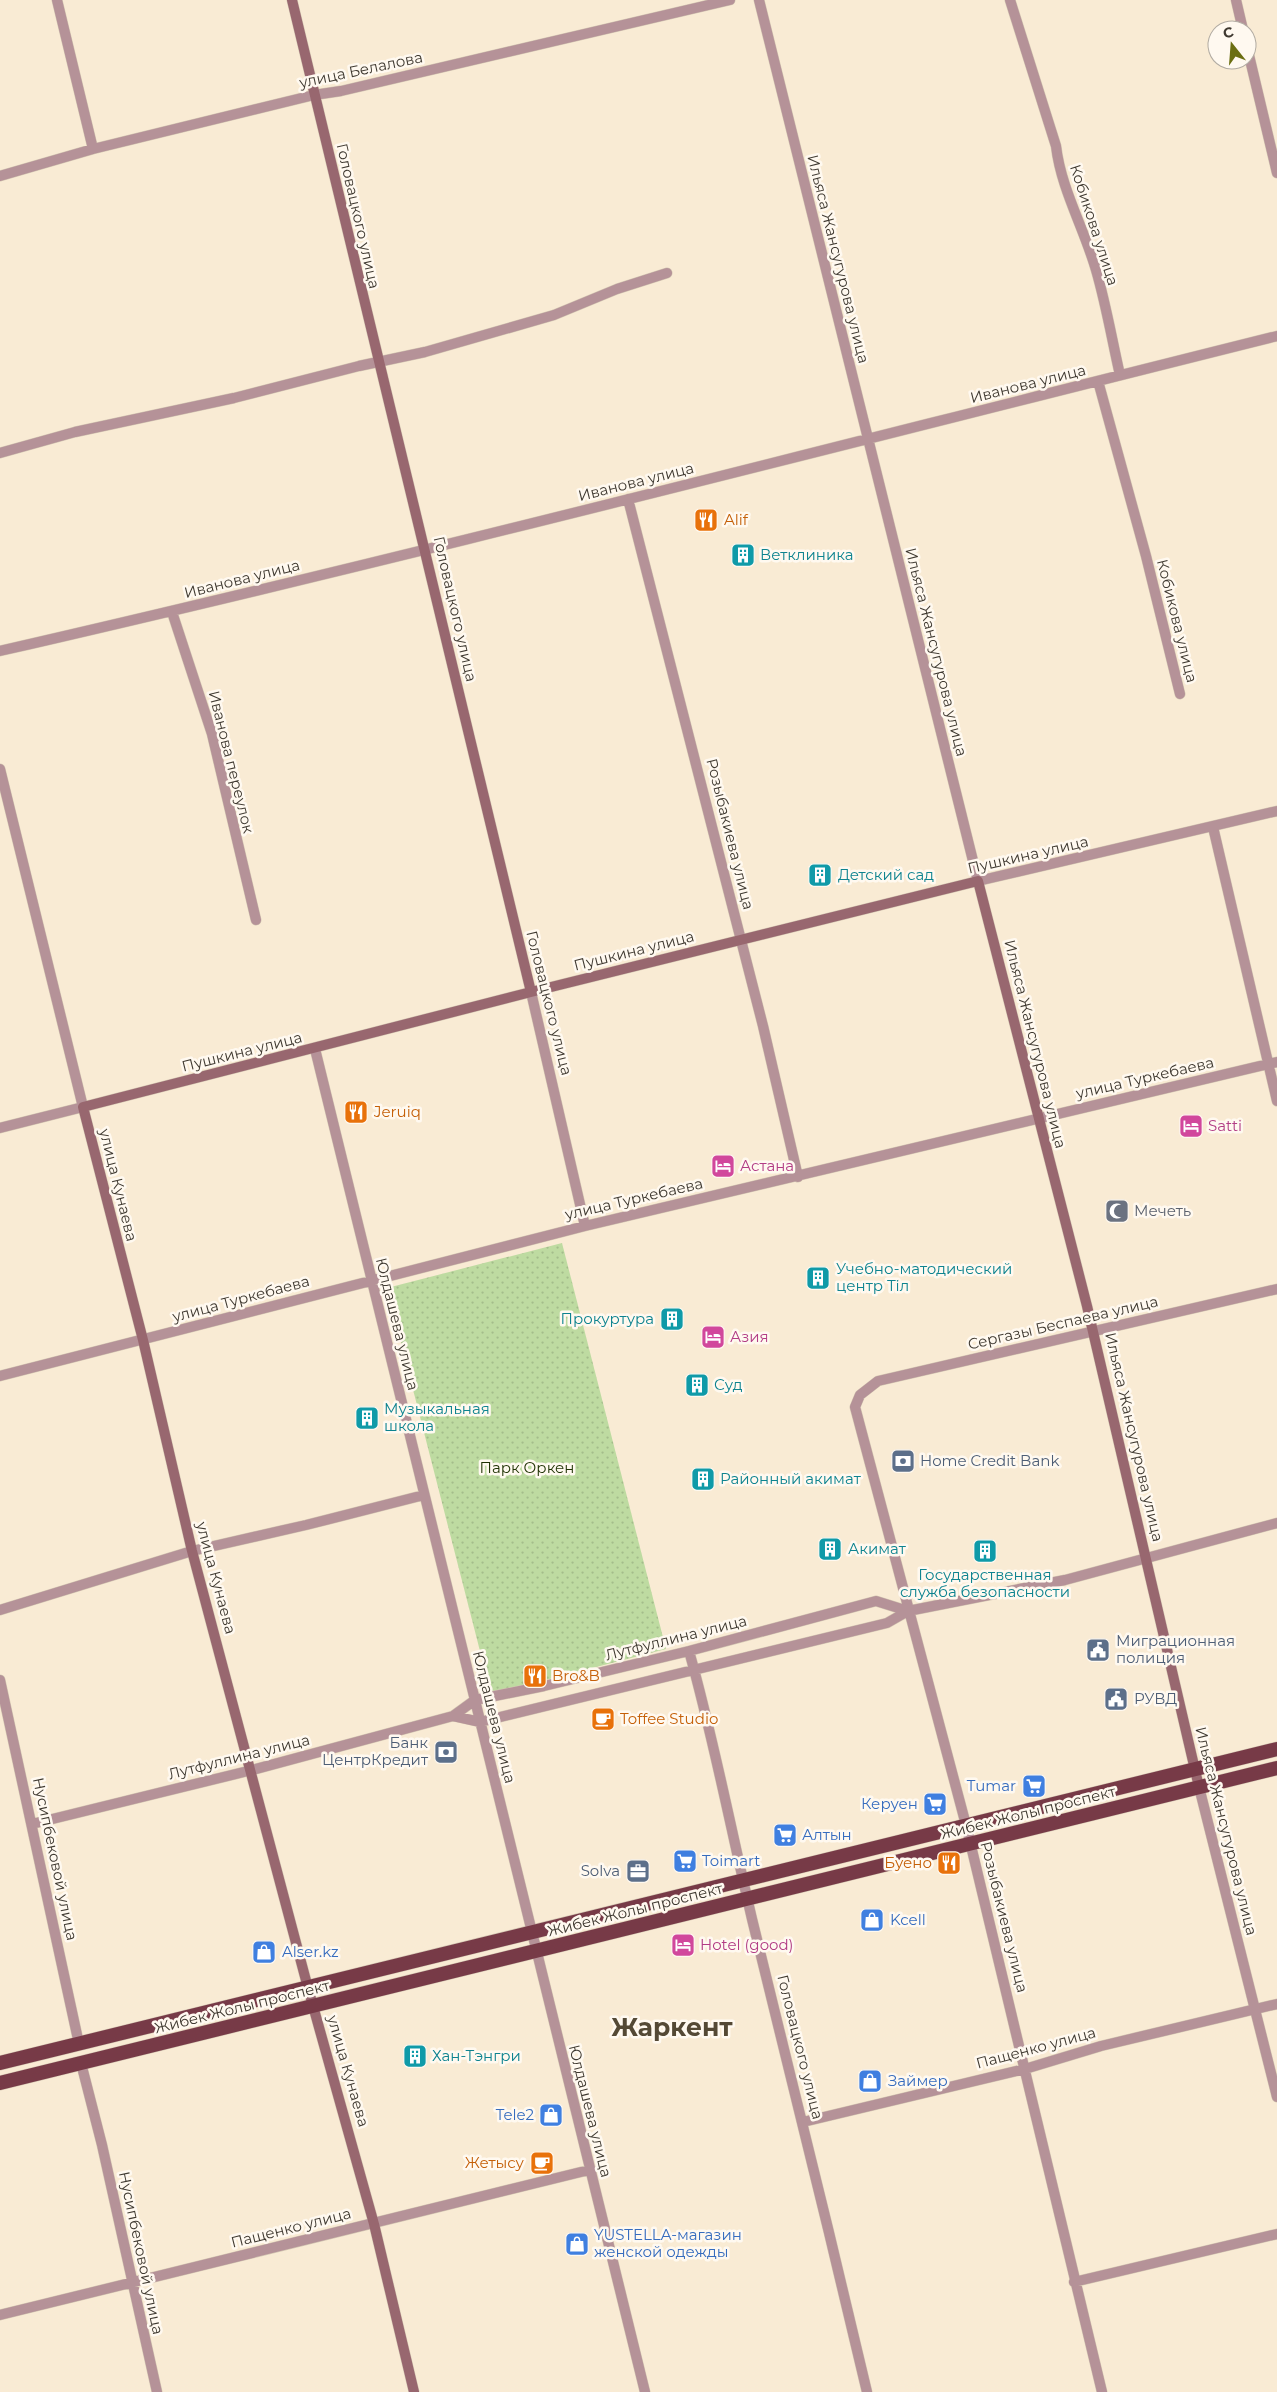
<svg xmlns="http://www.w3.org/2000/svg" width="1277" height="2392" font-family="Montserrat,sans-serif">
<defs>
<pattern id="park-dots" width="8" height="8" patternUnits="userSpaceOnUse" patternTransform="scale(1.25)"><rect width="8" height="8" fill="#bedba1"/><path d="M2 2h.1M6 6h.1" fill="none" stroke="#a4bd8b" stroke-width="1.8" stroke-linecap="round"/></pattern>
</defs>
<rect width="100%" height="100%" fill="#f9ebd4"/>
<!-- park -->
<path fill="url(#park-dots)" d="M562 1243 666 1649 491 1694 387 1288Z"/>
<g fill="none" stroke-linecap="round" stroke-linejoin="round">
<!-- minor casing -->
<g stroke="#d4c7b3" stroke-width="11">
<path id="minor" d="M57 0 93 149
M759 0 978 881
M1010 0 1056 146C1061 189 1084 228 1096 270 1106 304 1112 340 1120 375
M1236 0 1243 30
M1247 47 1277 173
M0 176 93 149 314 95 341 91 730 0
M1098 381 1146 556 1180 694
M0 453 75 432 234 398 359 366 425 352 554 315 617 289 667 273
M628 499 763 1026 798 1177
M172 612 212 734 256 920
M0 651C427 553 852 442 1277 336
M0 769 83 1107
M1213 827 1277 1101
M531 992 585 1226
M315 1049 645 2392
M0 1376 585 1226 1277 1062
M0 1610 192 1551 306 1525 424 1495
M689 1651C714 1740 731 1830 752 1919 791 2077 830 2234 867 2392
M0 1680 79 2044
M453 1716 480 1722 887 1623 908 1611 1065 1580 1277 1523
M32 1824 252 1770 453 1716 475 1700 544 1686 689 1651 876 1601 908 1611
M81 2063 102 2145 157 2392
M803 2122 1025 2069 1101 2046 1277 2004
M1074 2282 1277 2234
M0 2315 589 2170
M1102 2392 966 1825 855 1407 860 1395 878 1381 1277 1289"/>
</g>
<!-- tertiary casing -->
<g stroke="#d4c7b3" stroke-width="11">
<path id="tertiary" d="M978 881 1277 811
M0 1128 83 1107
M1199 1787 1277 2097"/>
</g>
<!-- secondary casing -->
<g stroke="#d4c7b3" stroke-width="11">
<path id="secondary" d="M292 0 531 992
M414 2392 374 2224 308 1988 192 1551 143 1340 83 1107 531 992 978 881 1087 1306 1199 1787"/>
</g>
<!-- trunk casing -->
<g stroke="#d4c7b3" stroke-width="15">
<path id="trunk" d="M0 2063 1277 1749
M0 2083 1277 1768"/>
</g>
<!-- minor -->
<use href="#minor" stroke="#b59298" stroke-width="10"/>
<!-- tertiary -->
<use href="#tertiary" stroke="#b59298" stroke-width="10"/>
<!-- secondary -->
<use href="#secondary" stroke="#98676f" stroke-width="10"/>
<!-- trunk -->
<use href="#trunk" stroke="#773a47" stroke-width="14"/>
</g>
<!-- icons -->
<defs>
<g id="restaurant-square" transform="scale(1.25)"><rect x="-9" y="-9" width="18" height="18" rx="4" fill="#e8710a" stroke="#fff9f0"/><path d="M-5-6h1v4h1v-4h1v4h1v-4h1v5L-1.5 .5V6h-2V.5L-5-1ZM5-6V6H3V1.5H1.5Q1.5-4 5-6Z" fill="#fff"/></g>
<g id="building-square" transform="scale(1.25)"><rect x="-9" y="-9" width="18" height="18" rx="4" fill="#0f9aa8" stroke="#fff9f0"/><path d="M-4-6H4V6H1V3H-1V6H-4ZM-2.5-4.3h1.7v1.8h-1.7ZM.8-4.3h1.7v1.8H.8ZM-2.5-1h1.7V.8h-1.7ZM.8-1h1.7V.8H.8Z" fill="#fff"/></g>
<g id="hotel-square" transform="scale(1.25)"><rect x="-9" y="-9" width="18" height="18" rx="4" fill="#d1479c" stroke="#fff9f0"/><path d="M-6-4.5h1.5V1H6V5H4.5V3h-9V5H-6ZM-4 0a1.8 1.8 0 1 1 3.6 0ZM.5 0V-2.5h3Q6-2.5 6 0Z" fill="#fff"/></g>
<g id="mosque-square" transform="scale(1.25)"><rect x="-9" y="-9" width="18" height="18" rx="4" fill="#6b7280" stroke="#fff9f0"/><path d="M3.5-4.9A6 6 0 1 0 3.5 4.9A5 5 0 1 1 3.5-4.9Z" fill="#fff"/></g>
<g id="bank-square" transform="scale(1.25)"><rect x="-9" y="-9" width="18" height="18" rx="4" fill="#5c6f8a" stroke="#fff9f0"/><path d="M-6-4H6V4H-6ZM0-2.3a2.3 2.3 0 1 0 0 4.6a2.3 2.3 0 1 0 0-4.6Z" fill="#fff"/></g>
<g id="civic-square" transform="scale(1.25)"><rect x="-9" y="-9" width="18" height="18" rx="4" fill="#5c6f8a" stroke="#fff9f0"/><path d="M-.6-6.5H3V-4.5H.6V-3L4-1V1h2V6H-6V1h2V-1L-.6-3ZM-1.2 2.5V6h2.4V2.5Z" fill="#fff"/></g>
<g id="cafe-square" transform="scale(1.25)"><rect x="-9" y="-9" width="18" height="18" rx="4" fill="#e8710a" stroke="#fff9f0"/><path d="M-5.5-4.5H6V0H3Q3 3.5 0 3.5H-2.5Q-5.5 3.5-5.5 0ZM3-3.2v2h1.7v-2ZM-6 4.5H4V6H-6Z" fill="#fff"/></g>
<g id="supermarket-square" transform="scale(1.25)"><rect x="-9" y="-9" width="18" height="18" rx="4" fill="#3f7fe0" stroke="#fff9f0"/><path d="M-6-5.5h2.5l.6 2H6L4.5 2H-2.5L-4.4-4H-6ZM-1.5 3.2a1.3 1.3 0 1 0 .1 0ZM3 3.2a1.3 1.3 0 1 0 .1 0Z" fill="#fff"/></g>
<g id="office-square" transform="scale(1.25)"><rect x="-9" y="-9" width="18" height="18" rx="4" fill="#5c6f8a" stroke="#fff9f0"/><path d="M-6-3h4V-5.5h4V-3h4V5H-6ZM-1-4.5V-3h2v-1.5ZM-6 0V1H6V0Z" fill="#fff"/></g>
<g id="shop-square" transform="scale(1.25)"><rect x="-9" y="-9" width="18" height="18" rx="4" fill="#3f7fe0" stroke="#fff9f0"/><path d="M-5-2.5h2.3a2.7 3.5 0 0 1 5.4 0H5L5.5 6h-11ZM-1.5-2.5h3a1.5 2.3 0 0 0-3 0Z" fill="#fff"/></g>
</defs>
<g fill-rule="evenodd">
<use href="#restaurant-square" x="706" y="520"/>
<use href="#building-square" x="743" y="555"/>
<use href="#building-square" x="820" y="875"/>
<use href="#restaurant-square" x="356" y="1112"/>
<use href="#hotel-square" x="1191" y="1126"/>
<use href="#hotel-square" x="723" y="1166"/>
<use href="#mosque-square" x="1117" y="1211"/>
<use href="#building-square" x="818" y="1278"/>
<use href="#building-square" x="672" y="1319"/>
<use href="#hotel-square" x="713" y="1337"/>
<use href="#building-square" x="697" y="1385"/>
<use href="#building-square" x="367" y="1418"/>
<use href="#bank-square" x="903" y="1461"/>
<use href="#building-square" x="703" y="1479"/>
<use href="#building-square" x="830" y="1549"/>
<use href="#building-square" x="985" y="1551"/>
<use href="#civic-square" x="1098" y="1650"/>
<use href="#restaurant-square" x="535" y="1676"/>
<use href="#civic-square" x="1116" y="1699"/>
<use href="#cafe-square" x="603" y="1719"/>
<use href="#bank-square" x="446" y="1752"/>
<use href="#supermarket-square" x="1034" y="1786"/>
<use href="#supermarket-square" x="935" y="1804"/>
<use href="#supermarket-square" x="785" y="1835"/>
<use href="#supermarket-square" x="685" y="1861"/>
<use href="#restaurant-square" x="949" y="1863"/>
<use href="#office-square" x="638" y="1871"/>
<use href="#shop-square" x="872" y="1920"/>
<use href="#hotel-square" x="683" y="1945"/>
<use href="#shop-square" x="264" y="1952"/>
<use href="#building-square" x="415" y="2056"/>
<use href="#shop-square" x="870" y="2081"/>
<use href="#shop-square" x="551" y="2115"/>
<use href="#cafe-square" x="542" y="2163"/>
<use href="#shop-square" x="577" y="2244"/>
</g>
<g text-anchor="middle" stroke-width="5" stroke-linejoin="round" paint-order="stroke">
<!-- street labels -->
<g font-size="15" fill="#3f3930" stroke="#fff9f0">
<text transform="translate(361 70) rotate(-12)" y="5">улица Белалова</text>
<text transform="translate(358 216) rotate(77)" y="5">Головацкого улица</text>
<text transform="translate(1094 225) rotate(72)" y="5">Кобикова улица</text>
<text transform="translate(838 259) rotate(76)" y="5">Ильяса Жансугурова улица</text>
<text transform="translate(1028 384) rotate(-14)" y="5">Иванова улица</text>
<text transform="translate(636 482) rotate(-14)" y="5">Иванова улица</text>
<text transform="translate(242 579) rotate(-14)" y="5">Иванова улица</text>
<text transform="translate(455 609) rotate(77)" y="5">Головацкого улица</text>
<text transform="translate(1177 621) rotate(76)" y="5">Кобикова улица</text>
<text transform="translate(936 652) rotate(76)" y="5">Ильяса Жансугурова улица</text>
<text transform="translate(231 762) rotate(76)" y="5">Иванова переулок</text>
<text transform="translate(730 834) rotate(76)" y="5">Розыбакиева улица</text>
<text transform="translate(1028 855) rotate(-13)" y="5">Пушкина улица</text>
<text transform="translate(634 951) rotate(-14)" y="5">Пушкина улица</text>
<text transform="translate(549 1003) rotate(76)" y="5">Головацкого улица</text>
<text transform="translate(1035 1044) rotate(76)" y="5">Ильяса Жансугурова улица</text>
<text transform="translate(242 1052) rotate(-14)" y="5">Пушкина улица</text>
<text transform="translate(1145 1078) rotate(-13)" y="5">улица Туркебаева</text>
<text transform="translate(118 1185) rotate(76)" y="5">улица Кунаева</text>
<text transform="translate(634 1199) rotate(-13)" y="5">улица Туркебаева</text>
<text transform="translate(241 1299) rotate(-15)" y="5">улица Туркебаева</text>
<text transform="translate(1063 1323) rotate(-13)" y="5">Сергазы Беспаева улица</text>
<text transform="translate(397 1324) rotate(76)" y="5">Юлдашева улица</text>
<text transform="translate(1134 1437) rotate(77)" y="5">Ильяса Жансугурова улица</text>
<text transform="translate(216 1578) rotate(75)" y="5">улица Кунаева</text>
<text transform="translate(676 1638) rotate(-14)" y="5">Лутфуллина улица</text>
<text transform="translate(494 1717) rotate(76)" y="5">Юлдашева улица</text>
<text transform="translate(239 1757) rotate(-14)" y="5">Лутфуллина улица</text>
<text transform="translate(1028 1813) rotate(-14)" y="5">Жибек Жолы проспект</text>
<text transform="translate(1226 1831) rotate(76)" y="5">Ильяса Жансугурова улица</text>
<text transform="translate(55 1859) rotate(78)" y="5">Нусипбековой улица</text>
<text transform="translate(635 1910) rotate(-14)" y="5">Жибек Жолы проспект</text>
<text transform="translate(1004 1917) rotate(76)" y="5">Розыбакиева улица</text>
<text transform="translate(242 2007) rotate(-14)" y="5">Жибек Жолы проспект</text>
<text transform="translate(800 2047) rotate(76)" y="5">Головацкого улица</text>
<text transform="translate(1036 2048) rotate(-15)" y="5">Пащенко улица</text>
<text transform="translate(348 2071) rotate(74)" y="5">улица Кунаева</text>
<text transform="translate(590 2111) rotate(76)" y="5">Юлдашева улица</text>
<text transform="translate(291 2228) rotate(-14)" y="5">Пащенко улица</text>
<text transform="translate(141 2253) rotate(78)" y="5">Нусипбековой улица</text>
</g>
<!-- food labels -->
<g font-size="15" fill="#c56008" stroke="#fff9f0" text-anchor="start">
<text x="724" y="525">Alif</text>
<text x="374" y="1117">Jeruiq</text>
<text x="552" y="1681">Bro&amp;B</text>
<text x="620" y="1724">Toffee Studio</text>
<text x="932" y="1868" text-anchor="end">Буено</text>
<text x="524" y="2168" text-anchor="end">Жетысу</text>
</g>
<!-- culture labels -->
<g font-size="15" fill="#0d838f" stroke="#fff9f0" text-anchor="start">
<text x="760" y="560">Ветклиника</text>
<text x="838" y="880">Детский сад</text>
<text x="836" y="1274">Учебно-матодический<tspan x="836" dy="17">центр Тіл</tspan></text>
<text x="654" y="1324" text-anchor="end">Прокуртура</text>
<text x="714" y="1390">Суд</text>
<text x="384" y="1414">Музыкальная<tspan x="384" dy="17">школа</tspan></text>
<text x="720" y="1484">Районный акимат</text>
<text x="848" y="1554">Акимат</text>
<text x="985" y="1580" text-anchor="middle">Государственная<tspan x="985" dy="17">служба безопасности</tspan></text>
<text x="432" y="2061">Хан-Тэнгри</text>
</g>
<!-- hotel labels -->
<g font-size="15" fill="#b23c85" stroke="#fff9f0" text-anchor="start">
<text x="1208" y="1131">Satti</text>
<text x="740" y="1171">Астана</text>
<text x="730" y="1342">Азия</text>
<text x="700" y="1950">Hotel (good)</text>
</g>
<!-- worship labels -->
<g font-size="15" fill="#5b616d" stroke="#fff9f0" text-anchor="start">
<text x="1134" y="1216">Мечеть</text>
</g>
<!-- service labels -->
<g font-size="15" fill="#4e5e75" stroke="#fff9f0" text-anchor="start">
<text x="920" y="1466">Home Credit Bank</text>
<text x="1116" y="1646">Миграционная<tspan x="1116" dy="17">полиция</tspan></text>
<text x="1134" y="1704">РУВД</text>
<text x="428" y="1748" text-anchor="end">Банк<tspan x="428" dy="17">ЦентрКредит</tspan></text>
<text x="620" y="1876" text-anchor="end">Solva</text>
</g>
<!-- park labels -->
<g font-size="15" fill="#1e3102" stroke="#fff9f0">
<text x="527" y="1473">Парк Оркен</text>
</g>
<!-- shop labels -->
<g font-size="15" fill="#366cbe" stroke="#fff9f0" text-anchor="start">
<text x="1016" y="1791" text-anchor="end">Tumar</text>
<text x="918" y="1809" text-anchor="end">Керуен</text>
<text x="802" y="1840">Алтын</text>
<text x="702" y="1866">Toimart</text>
<text x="890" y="1925">Kcell</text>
<text x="282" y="1957">Alser.kz</text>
<text x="888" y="2086">Займер</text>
<text x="534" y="2120" text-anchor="end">Tele2</text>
<text x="594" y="2240">YUSTELLA-магазин<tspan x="594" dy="17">женской одежды</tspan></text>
</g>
<!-- town labels -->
<g font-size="25" font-weight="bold" fill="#544935" stroke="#fff9f0">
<text x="672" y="2036">Жаркент</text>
</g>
</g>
<!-- north arrow -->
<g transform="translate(1232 45) rotate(343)"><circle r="24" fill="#fff9f0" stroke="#b2aca3"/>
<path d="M0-4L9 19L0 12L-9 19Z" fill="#6b6e11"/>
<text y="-8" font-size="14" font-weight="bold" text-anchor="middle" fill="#3f3930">С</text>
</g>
</svg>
